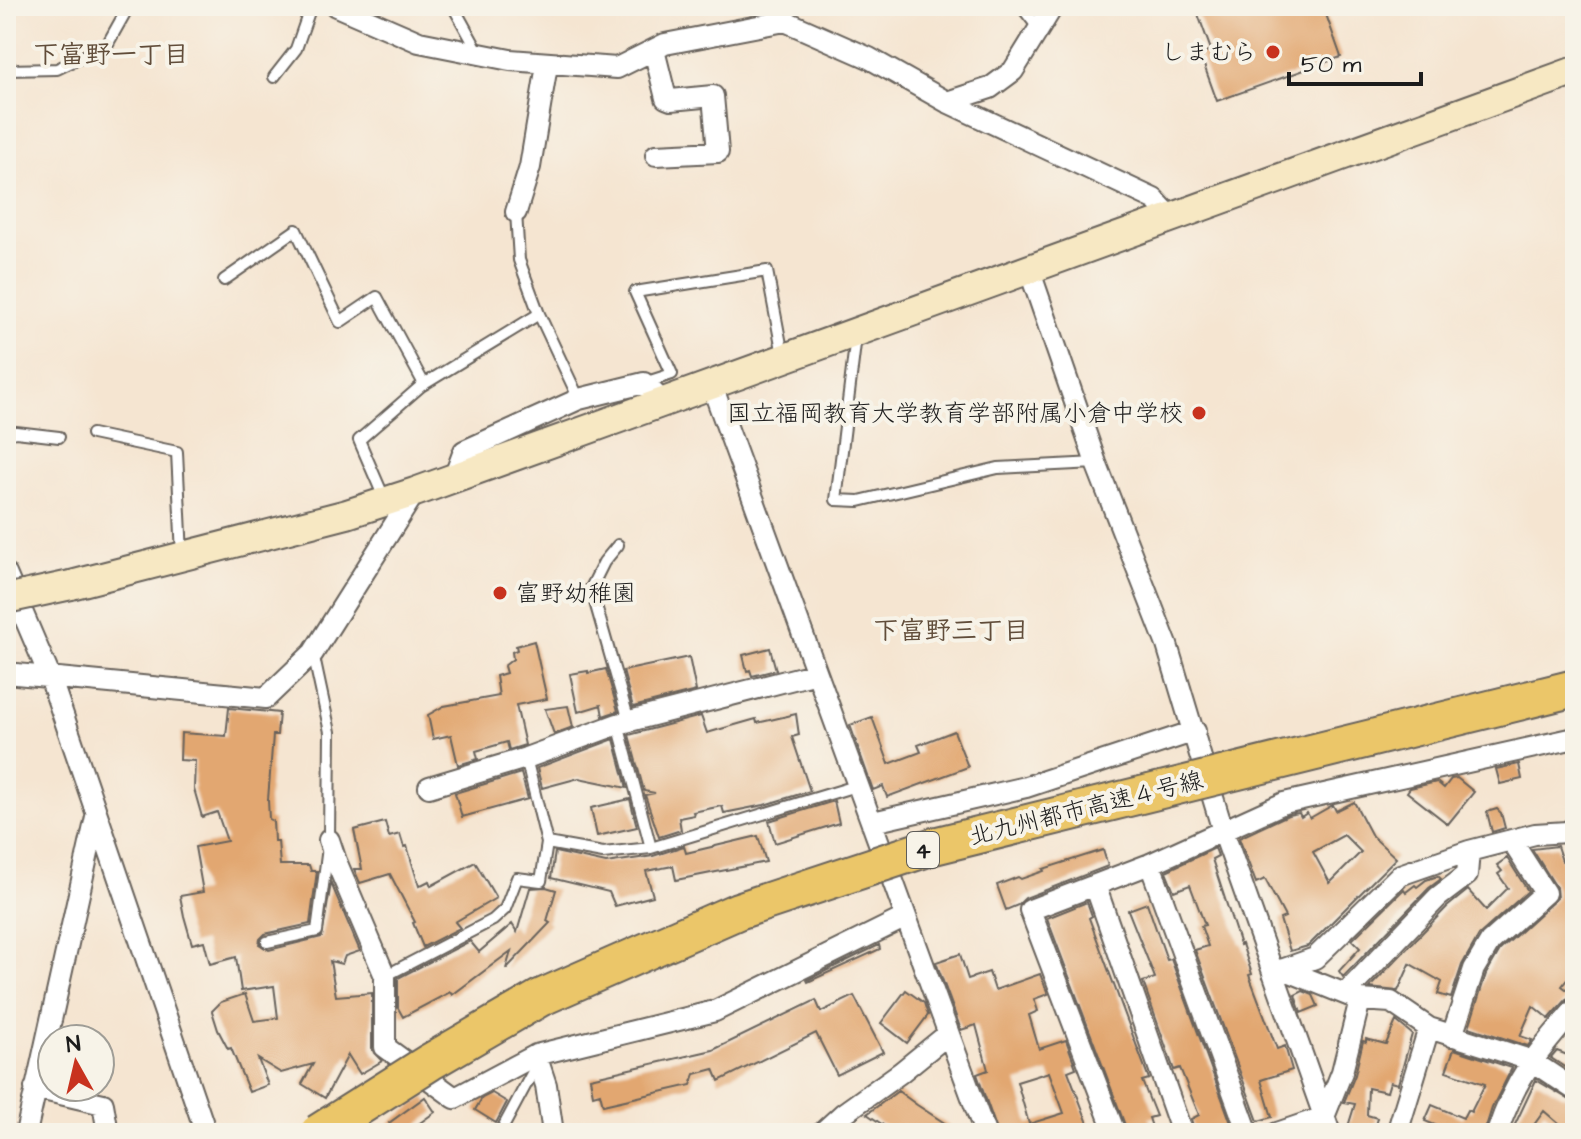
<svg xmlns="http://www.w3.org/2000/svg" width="1581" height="1139" font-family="'Architects Daughter','Klee One',sans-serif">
<rect width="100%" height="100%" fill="#f7f3e8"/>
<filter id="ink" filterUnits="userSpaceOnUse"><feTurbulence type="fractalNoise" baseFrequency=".0125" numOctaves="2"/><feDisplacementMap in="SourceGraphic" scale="16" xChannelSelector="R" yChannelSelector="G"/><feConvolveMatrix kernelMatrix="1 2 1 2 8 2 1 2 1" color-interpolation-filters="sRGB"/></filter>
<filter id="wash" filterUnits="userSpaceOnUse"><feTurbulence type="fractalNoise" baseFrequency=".006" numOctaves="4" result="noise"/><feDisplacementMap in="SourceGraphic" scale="32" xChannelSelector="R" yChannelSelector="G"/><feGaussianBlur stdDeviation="1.8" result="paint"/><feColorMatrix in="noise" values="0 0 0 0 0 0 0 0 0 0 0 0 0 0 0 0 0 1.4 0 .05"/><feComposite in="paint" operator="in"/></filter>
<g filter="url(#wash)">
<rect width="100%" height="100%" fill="#f5e5d1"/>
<g id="blocks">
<!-- building -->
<path fill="#e2a771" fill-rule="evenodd" d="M1195 6H1323L1341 57 1217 101 1200 54 1211 50Z
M534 641 547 699 516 705 525 745 509 750 507 742 476 751 478 759 458 765 451 735 433 739 428 715 444 706 499 696 496 676 506 673 504 666 513 659 512 652 517 650 516 646Z
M770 648 776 670 752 676 750 670 747 671 743 655Z
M689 657 696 691 633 707 623 671Z
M606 669 618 711 603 716 601 705 578 712 570 674 588 671V673Z
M568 706 573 727 554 734 545 709Z
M229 708 279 713 277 735H273L268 800 269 819 273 821 274 841H278L280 865H309L311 871H317L310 924 265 934 260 939 259 944 269 950 322 937 331 883 360 951 345 956 342 964 330 961 336 996 372 993V1048L374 1053 382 1061 360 1074 348 1055 325 1098 302 1084 313 1064 281 1073 258 1059 268 1085 249 1092 231 1048 228 1049 218 1030 212 1011 221 1002 245 994 254 1021 278 1018 274 986 241 991 236 957 210 964 204 941 192 944 184 916 180 896 203 892 195 847 227 841 217 812 202 817 194 789 195 761 180 760 181 733 226 736Z
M796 714 799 735 792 737 810 791 764 805 724 813 722 806 693 812 694 815 679 818 681 830 659 837 645 795 655 793 644 791 629 735 701 716 707 733 756 719 757 723Z
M872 717 889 764 921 752 918 745 954 731 968 767 887 797 883 786 873 790 850 725Z
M614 739 627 788 579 778 542 788 537 768Z
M1519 764 1522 779 1500 784 1496 769Z
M521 773 528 799 462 817 455 793Z
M1457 778 1474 792 1448 824 1407 792 1410 788 1437 782 1444 788 1451 779Z
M630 799 637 827 597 836 591 808Z
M834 801 839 823 775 843 769 821Z
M1354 802 1372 836 1396 858 1308 946 1290 951 1280 919 1285 917 1265 879 1256 883 1239 838 1288 815 1299 813 1301 817 1307 813 1310 818 1333 805 1336 811ZM1344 835 1361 852 1330 883 1313 852Z
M1497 809 1501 813 1505 828 1492 832 1487 812Z
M385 822 389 837 400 834 404 847 407 846 419 886 429 881 431 886 475 862 496 898 455 922 460 928 423 947 413 923 415 922 390 874 360 883 354 869H362L354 830Z
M758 836 766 862 676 880 673 866 646 871 653 896 615 906 609 892 551 878 555 852 606 863 653 856 684 846 686 853Z
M1557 846 1562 861 1575 856V969L1562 986 1575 996 1566 1000 1549 1019 1533 1006 1520 1036 1532 1040 1528 1046 1469 1027 1486 974 1500 950 1557 898 1556 887 1532 849Z
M1215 848 1218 856 1212 859 1240 945 1242 944 1252 974 1249 975 1277 1049 1285 1046 1292 1070 1261 1080 1272 1117 1258 1121 1195 950 1208 946 1201 926 1205 925 1190 885 1174 891 1166 871Z
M1103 850 1108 866 1025 898 1018 905 1006 910 997 885 1018 877 1021 879 1044 871 1043 869Z
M1507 858 1528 891 1479 935 1462 965 1451 998 1438 994 1442 982 1410 964 1398 991 1369 988 1447 907 1468 890 1486 910 1508 888 1498 874 1502 871 1497 865Z
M1438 876 1441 879 1429 888 1343 977 1339 971 1360 948 1352 940 1404 889 1406 892 1415 885 1417 887 1426 880Z
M546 887 556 890 547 921 550 923 506 969 511 951 452 995 450 992 403 1017 398 1008V978L470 941 479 952 512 924 517 932 530 888Z
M1087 902 1092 916 1089 918 1149 1079 1142 1081 1156 1116 1149 1118 1154 1133H1128L1047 918Z
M1147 903 1167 960 1171 959 1232 1126 1212 1133H1195L1191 1119 1199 1115 1180 1068 1174 1070 1143 982 1155 978 1128 910Z
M879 945 880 949 808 982 807 980Z
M960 954 968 979 989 972 995 990 1040 974 1048 994 1034 999 1038 1011 1029 1015 1039 1049 1066 1040 1076 1068 1068 1071 1089 1126 1067 1133H998L977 1074 988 1070 976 1025 961 1030 936 962ZM1049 1072 1064 1113 1029 1124 1017 1082Z
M906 990 924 1003 928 1015 907 1043 881 1023Z
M1303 991 1313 995 1318 1006 1301 1013 1295 995Z
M854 996 883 1052 837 1075 816 1033 719 1081 714 1069 695 1074 691 1085 603 1105 600 1093 593 1095 590 1078 713 1050 816 1000 821 1012Z
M1396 1021 1412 1034 1398 1084 1390 1082 1387 1092 1368 1088 1367 1115 1377 1118 1373 1133H1346L1355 1104 1344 1102 1355 1075 1363 1041 1366 1042V1039L1386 1044Z
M1454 1049 1512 1068 1492 1108 1484 1133H1454L1425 1121 1432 1105 1463 1118 1467 1110 1471 1112 1485 1084 1446 1071Z
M1557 1051 1575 1058V1074L1551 1058Z
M1536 1080 1575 1103V1120L1566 1130 1544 1111 1528 1133H1511Z
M898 1091 917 1105 960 1133H895L867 1114Z
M492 1093 507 1102 496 1123 475 1110 482 1098Z
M425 1097 435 1112 406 1133H397L389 1123Z"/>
</g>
</g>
<g filter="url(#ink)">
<use href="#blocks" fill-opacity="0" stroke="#68625b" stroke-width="2"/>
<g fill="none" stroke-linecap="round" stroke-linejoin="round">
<!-- lane casing -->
<g stroke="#68625b" stroke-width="14">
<path id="lane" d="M453 6 479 53
M1021 6 1039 29
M6 70 57 69 107 45 126 11 132 6
M274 77 296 49 311 6
M516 212 519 260 539 314 579 399
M224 280 296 230 340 322 377 297 424 384
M856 336 836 500 859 501 998 468 1096 463
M644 383 672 374 635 292 767 271 783 355
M6 434 16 432 59 437
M92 434 177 452 182 555
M385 500 359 440 421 386 539 314
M618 545 604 562 591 588 629 721
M618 724 651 848 859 785
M526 758 547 843 603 853 651 848
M267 942 317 931 329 840 330 732 313 653
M385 976 493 920 505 909 517 878 541 881 547 843
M500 1133 537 1064"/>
</g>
<!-- street casing -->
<g stroke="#68625b" stroke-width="24">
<path id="street" d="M336 6 419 42 510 60 617 68 665 44 785 21 869 58 947 102 1154 199 1170 216
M654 50 666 98 671 100 713 96 718 152 656 155
M947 102 990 88 1013 71 1053 6
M516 212 530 167 547 65
M1029 269 1096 463 1167 645 1223 831 1330 1133
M711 383 985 1133
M454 478 464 451 579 399 644 383 662 401
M6 574 50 677 206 1133
M6 673 266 698 313 653 415 492
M429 787 526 758 618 724 817 673
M873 822 1026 787 1195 731
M329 840 336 861 385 976V1047L455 1098 536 1055 715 1011 906 917
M1150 864 1248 1133
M1095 885 1182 1133
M1283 969 1360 1000 1391 1002 1429 1028 1530 1060 1575 1090
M1273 973 1315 958 1400 875 1469 851 1535 834 1567 832 1575 827
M1345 994 1438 897 1467 875 1469 851
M1452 1036 1474 969 1490 942 1545 893 1511 840
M536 1055 546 1085 553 1133
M35 1088 103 1104 108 1133
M26 1133 96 817
M822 1133 844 1113 900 1073 948 1034
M1115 1133 1030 910 1150 864 1284 803 1575 738
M1277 1133 1324 1117 1342 1072 1360 1000
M1397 1133 1429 1028
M1497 1133C1516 1076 1537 1053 1575 1009"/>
</g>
<!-- secondary casing -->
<g stroke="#68625b" stroke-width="32">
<path id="secondary" d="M71 585 347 514 415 492C802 353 1187 209 1575 71"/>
</g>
<!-- lane -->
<use href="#lane" stroke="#fff" stroke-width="10"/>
<!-- street -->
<use href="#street" stroke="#fff" stroke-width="20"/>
<!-- secondary -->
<use href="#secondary" stroke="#f7e8c3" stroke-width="28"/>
<!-- secondary-bridge casing -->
<g stroke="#68625b" stroke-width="32" stroke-linecap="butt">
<path id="secondary-bridge" d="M6 599 71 585"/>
</g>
<!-- highway-bridge casing -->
<g stroke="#68625b" stroke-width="40" stroke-linecap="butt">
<path id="highway-bridge" d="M318 1133 430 1062 540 998 738 911 934 846 1575 688"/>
</g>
<!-- secondary-bridge -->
<use href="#secondary-bridge" stroke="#f7e8c3" stroke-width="28"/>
<!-- highway-bridge -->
<use href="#highway-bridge" stroke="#ebc669" stroke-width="36"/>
</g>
</g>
<!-- markers -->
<g fill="#c8321e" stroke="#f7f3e8" stroke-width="3">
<circle cx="1273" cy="52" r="8"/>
<circle cx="1199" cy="413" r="8"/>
<circle cx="500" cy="593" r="8"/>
</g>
<g text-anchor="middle" stroke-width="8" stroke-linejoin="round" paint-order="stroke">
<!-- shield labels -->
<rect fill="#f7f3e8" stroke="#5e5c59" stroke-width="2" x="907" y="832" width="32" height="36" rx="6"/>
<g font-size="22" font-weight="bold" fill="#1c1c1c">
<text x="923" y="858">4</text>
</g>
<!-- poi labels -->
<g font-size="24" fill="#1c1c1c" stroke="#f7f3e8" text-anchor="end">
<text x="1257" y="60">しまむら</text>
<text x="1183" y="421">国立福岡教育大学教育学部附属小倉中学校</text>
<text x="516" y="601" text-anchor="start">富野幼稚園</text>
</g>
<!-- street labels -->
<g font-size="24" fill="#1c1c1c" stroke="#f7f3e8">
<text transform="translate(1086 808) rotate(-14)" y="8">北九州都市高速４号線</text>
</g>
<!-- neighbourhood labels -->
<g font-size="26" font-weight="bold" fill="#614d3a" stroke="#f7f3e8">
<text x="111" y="63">下富野一丁目</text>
<text x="951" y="639">下富野三丁目</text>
</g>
</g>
<!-- margin -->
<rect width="1581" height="1139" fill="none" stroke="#f7f3e8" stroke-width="32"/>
<!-- north arrow -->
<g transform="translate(76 1063) rotate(352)"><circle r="38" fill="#f7f3e8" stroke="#9f9d96" stroke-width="2"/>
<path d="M0-6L14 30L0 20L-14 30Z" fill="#c8321e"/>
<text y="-12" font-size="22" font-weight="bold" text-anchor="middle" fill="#1c1c1c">N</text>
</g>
<!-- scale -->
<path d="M1289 72v12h132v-12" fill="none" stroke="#1c1c1c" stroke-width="4"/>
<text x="1301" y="72" font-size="24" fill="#1c1c1c" stroke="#f7f3e8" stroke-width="6" paint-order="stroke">50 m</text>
</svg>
